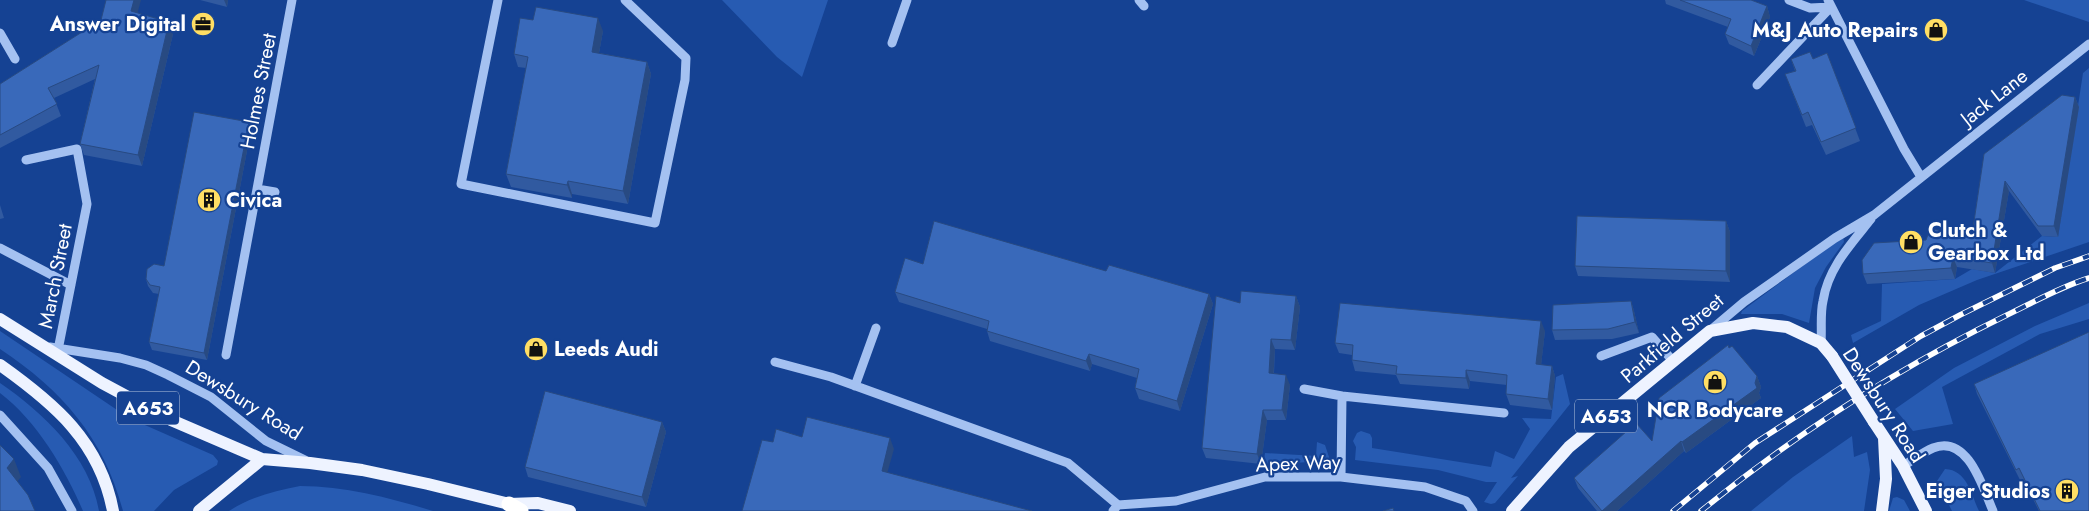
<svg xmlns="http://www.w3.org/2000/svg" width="2089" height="511" font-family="Jost,sans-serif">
<rect width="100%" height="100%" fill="#154293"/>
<!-- green -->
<path fill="#275bb2" d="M722 0H828L802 77 777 57Z
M2024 0H2089V22Z
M2089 68V242L1977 280 1919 305 1853 343 1851 335 1881 321 1882 284 1955 279 1972 269 1995 273 2042 236 2058 237 2083 73Z
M1843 236 1844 242 1826 267 1815 288 1809 323 1782 314H1741L1742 311Z
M2089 303V319L2040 334 1942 387 1953 424 1913 431 1895 409 1954 368 2035 326Z
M0 331 129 418 213 455 218 461 217 465 174 490 154 511H123C104 438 62 390 0 349Z
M1563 374 1570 404 1511 478 1518 476 1495 503 1491 504 1484 502 1497 482H1486L1438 470 1355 460 1356 447 1353 441 1357 433 1361 431 1370 434 1372 438V448L1491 467 1495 451 1514 459 1530 429 1522 418 1551 419 1556 377Z
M0 383C44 413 90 457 99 511H83C65 469 37 421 0 393Z
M1852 436 1854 457 1867 452 1870 470 1864 511H1751L1793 477Z
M1317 442 1325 445 1330 460 1263 466 1265 453 1316 456Z
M1945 469C1967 470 1971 494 1979 511H1952L1937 481Z
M300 486C345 486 390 498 433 511H229C251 497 274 491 300 486Z
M1897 497 1904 500 1910 511H1889L1893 498Z"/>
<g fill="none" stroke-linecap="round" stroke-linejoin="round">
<!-- minor -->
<path stroke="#a4c1f1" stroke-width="9" d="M498 0 461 184 655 223 685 80 686 58 625 0
M1139 0 1144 6
M1789 0 1810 8 1831 7
M1828 0 1904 149 1921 177
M0 33 15 59
M892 43 907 0
M1757 85 1831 7
M26 160 77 149 87 204 57 355
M257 189 292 0
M0 248 71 285
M1712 329 1744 302 1835 238 1874 215 2089 44
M1821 343C1822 329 1820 314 1823 301 1828 268 1851 244 1871 219
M50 347 120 358 146 365 168 375 211 397 266 441 305 460
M226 355 257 189 275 192
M1601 356 1652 337 1673 361
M775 362 831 377 1068 463 1118 505
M855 386 876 328
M1304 389 1342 396
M0 415 48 468 72 511
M1903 466C1913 460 1923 452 1933 448 1968 434 1983 488 1993 511
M1341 477 1342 396 1504 413
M1113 511 1118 505 1176 501 1265 477H1341L1425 487 1466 501 1473 511"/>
<!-- major -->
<path stroke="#eef3ff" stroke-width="12" d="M0 319 102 383 171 420 262 459 310 463 362 470 428 484 509 504 538 503 570 511
M0 365C55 404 100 442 113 511
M1874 422 1903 466 1926 511
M199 511 262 459
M1512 511 1569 447 1710 331 1753 323 1787 327 1821 343 1832 356
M1882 511 1886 479 1884 438"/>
<!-- highway -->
<path stroke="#fff" stroke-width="15" d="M509 504 521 511"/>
<!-- rail casing -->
<g stroke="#fff" stroke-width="5.5">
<path id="rail" d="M1673 511 1755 443 1921 336 1960 315 2055 268 2089 256
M1701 511C1794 435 1898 368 2007 315 2034 302 2060 287 2089 278"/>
</g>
<!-- rail -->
<use href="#rail" stroke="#154293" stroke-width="4" stroke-dasharray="11" stroke-linecap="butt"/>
<!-- major-bridge -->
<path stroke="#eef3ff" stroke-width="12" d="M1832 356 1874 422"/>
</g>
<!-- wall -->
<path fill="#315aa0" d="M200 0H228L227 7Z
M1665 0H1751L1767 6 1770 17 1754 56 1729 44 1725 34 1728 27 1666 4Z
M137 13 173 34 142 166 84 155 80 144 95 79 54 98 61 116 0 148V84L101 20Z
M533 20 603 31 599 53 647 62 651 74 628 204 572 194V198L511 187 506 174 526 68 518 67 514 54Z
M1827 53 1860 141 1826 155 1812 125 1806 127 1785 74 1795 71 1791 59H1813Z
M2075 97 2079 107 2058 237 2042 236 2009 191 1995 273 1957 267 1955 279 1867 284 1863 274 1926 240 1972 235 1984 154Z
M251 130 207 360 152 350 149 342 159 294 153 293 148 286 146 279 164 266Z
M0 205 4 218 0 219Z
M1726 221 1730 232V282L1578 276 1575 266Z
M923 264 1106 271 1209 294 1213 304 1180 411 1139 399 1135 388 1137 378 1092 364 1090 371 990 341 987 331V329L899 302 895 292Z
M1296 296 1300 307 1295 350 1275 349 1274 373 1290 385 1286 420H1267L1261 464 1206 458 1202 448 1240 303Z
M1631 301 1634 311 1639 333 1612 339 1555 340 1552 330Z
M1545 331 1541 365 1552 366 1555 376 1552 410 1510 405 1506 394 1507 385 1470 381 1469 389 1400 384 1396 375 1355 371 1352 360V355L1339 353 1335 343Z
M1729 348 1757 376 1761 387 1759 393 1761 398 1686 453 1684 451 1617 511H1597L1578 488 1574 478 1652 441Z
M1974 384 2089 511H2039L2023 479 2020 480 1977 394Z
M662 422 666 432 646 507 528 477 525 467Z"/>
<!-- shaded-wall -->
<path fill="#284a82" d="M134 0H141L135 22 131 11Z
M224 0H228L227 7Z
M1767 6 1770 17 1754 56 1751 46Z
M598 18 603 31 597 64 592 52Z
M169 22 173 34 142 166 138 155Z
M647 62 651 74 628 204 623 191Z
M2075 97 2079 107 2058 237 2054 226Z
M249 122 251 130 207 360 204 353Z
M568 181 572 194V198L567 185Z
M2005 181 2009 191 1995 273 1992 263Z
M1726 221 1730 232V282L1726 271Z
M1953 257 1957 267 1955 279 1951 268Z
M1209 294 1213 304 1180 411 1177 401Z
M1296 296 1300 307 1295 350 1291 340Z
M1631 301 1634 311 1639 333 1635 322Z
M1541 321 1545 331 1540 375 1536 364Z
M1271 339 1275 349 1273 383 1269 373Z
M1089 354 1092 364 1090 371 1086 361Z
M1552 366 1555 376 1552 410 1548 399Z
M1466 370 1470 381 1469 389 1466 378Z
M1286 375 1290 385 1286 420 1282 410Z
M1757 376 1761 387 1759 393 1761 398 1686 453 1682 442 1755 383Z
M1263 410 1267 420 1261 464 1257 454Z
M662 422 666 432 646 507 642 497Z
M890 438 894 449 885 481 882 471Z
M1681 441 1684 451 1617 511H1602Z
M14 459 21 477 14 486 7 468Z"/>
<!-- building -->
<path fill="#3969ba" stroke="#284a82" d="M106 0H134L131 11 169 22 138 155 80 144 99 65 48 88 57 104 0 135V84L101 20Z
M1680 0H1751L1767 6 1751 46 1725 34 1731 19Z
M536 7 598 18 592 52 647 62 623 191 568 181 567 185 506 174 528 57 514 54 520 18 533 20Z
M1810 52 1813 59 1827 53 1856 128 1821 142 1808 112 1802 115 1785 74 1796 71 1791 59Z
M2062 95 2075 97 2054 226H2038L2005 181 1992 263 1953 257 1951 268 1863 274 1862 260 1874 243 1926 240 1930 229 1972 235 1984 154Z
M194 112 249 122 204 353 149 342 160 287 150 285 146 279 147 269 154 264 164 266Z
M1577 216 1726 221V271L1575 266Z
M934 221 1106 271 1109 265 1209 294 1177 401 1135 388 1139 369 1089 354 1086 361 987 331 989 321 895 292 905 258 923 264Z
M1241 291 1296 296 1291 340 1271 339 1269 373 1286 375 1282 410H1263L1257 454 1202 448 1216 296 1240 303Z
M1631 301 1635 322 1608 329 1552 330 1553 305Z
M1340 303 1541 321 1536 364 1552 366 1548 399 1506 394 1507 375 1466 370V378L1396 374 1397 366 1352 360 1353 345 1335 343Z
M2089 332V511H2040L2019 468 2016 470 1974 384Z
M1728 345 1729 348 1732 346 1757 376 1755 383 1757 388 1682 442 1681 441 1602 511 1574 478 1636 423 1652 441 1659 398Z
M545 391 662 422 642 497 525 467Z
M807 417 890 438 882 471 1032 511H742L762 440 773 442 776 429 802 437Z
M0 445 14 459 7 468 28 495 35 511H0Z
M1393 508 1394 511H1383Z"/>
<!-- icons -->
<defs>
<g id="office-disc" transform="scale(1.25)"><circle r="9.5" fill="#ffde64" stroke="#154293"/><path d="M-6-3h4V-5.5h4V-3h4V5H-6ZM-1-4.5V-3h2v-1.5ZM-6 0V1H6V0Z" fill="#111"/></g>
<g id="shop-disc" transform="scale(1.25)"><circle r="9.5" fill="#ffde64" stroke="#154293"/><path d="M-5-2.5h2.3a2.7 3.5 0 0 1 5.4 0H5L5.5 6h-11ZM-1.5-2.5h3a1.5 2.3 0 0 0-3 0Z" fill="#111"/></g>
<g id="building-disc" transform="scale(1.25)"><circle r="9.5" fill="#ffde64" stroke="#154293"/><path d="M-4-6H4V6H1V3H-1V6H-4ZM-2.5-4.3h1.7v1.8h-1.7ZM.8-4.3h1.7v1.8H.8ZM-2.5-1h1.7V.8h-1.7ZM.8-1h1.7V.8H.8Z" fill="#111"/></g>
</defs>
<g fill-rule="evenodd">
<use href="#office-disc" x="203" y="24"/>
<use href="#shop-disc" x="1936" y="30"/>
<use href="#building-disc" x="209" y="200"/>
<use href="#shop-disc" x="1911" y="242"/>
<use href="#shop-disc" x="536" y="349"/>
<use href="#shop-disc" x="1715" y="382"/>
<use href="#building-disc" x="2067" y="491"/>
</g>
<g text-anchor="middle" stroke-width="4.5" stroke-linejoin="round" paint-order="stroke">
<!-- shield labels -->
<g fill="#154293" stroke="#b9c6df" stroke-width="1">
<rect x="117" y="391.5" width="62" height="33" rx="4"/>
<rect x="1575" y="399.5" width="62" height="33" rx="4"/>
</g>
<g font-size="19" font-weight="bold" fill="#fff">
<text x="148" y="415">A653</text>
<text x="1606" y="423">A653</text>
</g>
<!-- poi labels -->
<g font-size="20" font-weight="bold" fill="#fff" stroke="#154293" text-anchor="end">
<text x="186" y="31">Answer Digital</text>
<text x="1918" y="37">M&amp;J Auto Repairs</text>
<text x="226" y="207" text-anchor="start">Civica</text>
<text x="1928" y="237" text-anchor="start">Clutch &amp;<tspan x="1928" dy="23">Gearbox Ltd</tspan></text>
<text x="554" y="356" text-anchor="start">Leeds Audi</text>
<text x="1715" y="417" text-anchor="middle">NCR Bodycare</text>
<text x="2050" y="498">Eiger Studios</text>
</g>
<!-- street labels -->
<g font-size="20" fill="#fff" stroke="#154293">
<text transform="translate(258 91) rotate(-79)" y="7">Holmes Street</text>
<text transform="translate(1994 97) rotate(-38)" y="7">Jack Lane</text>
<text transform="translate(55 276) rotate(-79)" y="7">March Street</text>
<text transform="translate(1672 338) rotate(-40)" y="7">Parkfield Street</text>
<text transform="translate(244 400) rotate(32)" y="7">Dewsbury Road</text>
<text transform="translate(1884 405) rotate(57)" y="7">Dewsbury Road</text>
<text transform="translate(1298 463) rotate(-2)" y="7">Apex Way</text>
</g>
</g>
</svg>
